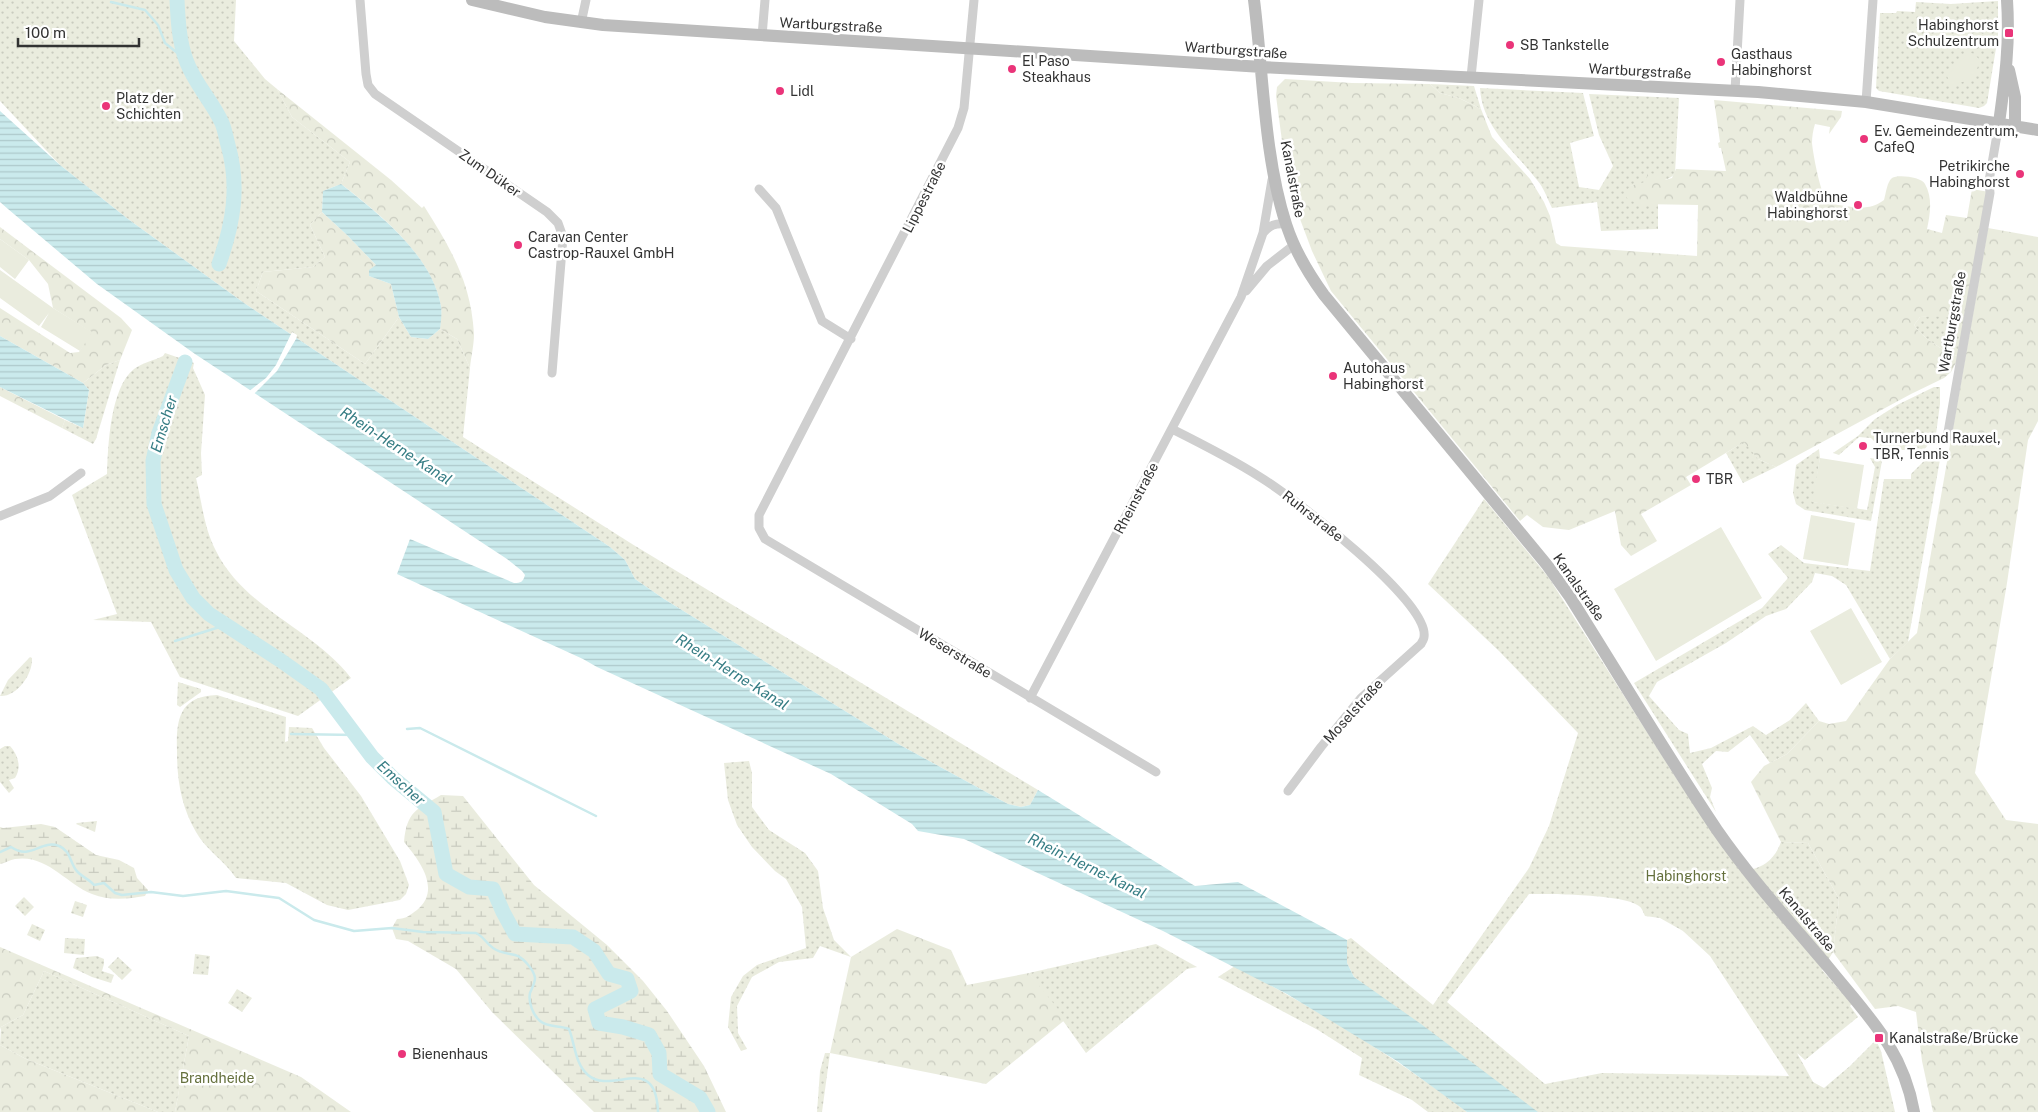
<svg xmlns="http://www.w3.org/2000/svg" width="2038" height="1112" font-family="'Public Sans',sans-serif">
<defs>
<pattern id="green-dots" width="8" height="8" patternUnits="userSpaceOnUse" patternTransform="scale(1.25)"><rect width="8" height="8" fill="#eaecde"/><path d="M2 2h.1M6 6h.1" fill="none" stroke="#c9cbbf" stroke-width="1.8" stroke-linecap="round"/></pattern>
<pattern id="forest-crowns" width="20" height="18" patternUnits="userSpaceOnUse" patternTransform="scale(1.25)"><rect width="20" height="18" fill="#eaecde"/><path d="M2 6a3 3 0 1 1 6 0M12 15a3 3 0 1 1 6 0" fill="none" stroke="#c9cbbf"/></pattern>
<pattern id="wetland-marsh" width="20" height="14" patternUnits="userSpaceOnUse" patternTransform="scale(1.25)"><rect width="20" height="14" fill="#eaecde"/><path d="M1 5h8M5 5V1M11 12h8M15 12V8" fill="none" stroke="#c9cbbf"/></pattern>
<pattern id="water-rules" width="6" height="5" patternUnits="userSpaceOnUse" patternTransform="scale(1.25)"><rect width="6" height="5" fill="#caeaec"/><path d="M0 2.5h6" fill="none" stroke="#aec9cb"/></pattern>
</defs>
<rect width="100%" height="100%" fill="#fff"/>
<!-- green -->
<path fill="url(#green-dots)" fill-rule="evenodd" d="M0 0H236L234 41 265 79 277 89 292 117 350 162 341 184 323 191 322 212 310 225 325 257 313 267 263 272 256 291 365 364 399 317 411 337 428 339 440 329 457 339 470 368 463 437 632 544 1038 790 1030 805 1021 807 1008 804 900 745 664 599 635 579 625 560 610 547 244 303 128 219 60 165 0 101Z
M1998 1V36L1987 103 1984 106 1979 108 1879 91 1876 88 1880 13H1896L1897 11 1915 12 1916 2 1951 4Z
M1430 84 1474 86 1481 109 1459 98 1440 93Z
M1480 88 1583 93 1594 136 1570 143 1579 187 1599 190 1613 166 1599 135 1589 94 1679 98 1675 173C1668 183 1657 180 1647 182 1641 183 1636 186 1630 186L1642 204 1658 203V229L1601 231 1597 202 1552 208C1547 198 1544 188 1537 180 1515 151 1482 128 1480 88Z
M1937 315 1956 318 1967 316 1959 357C1943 350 1924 340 1914 325L1920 317Z
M165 353 194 363 193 368 205 395 201 453 202 475 196 478C202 503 204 528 216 551 245 609 313 629 351 678L298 716 180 677 151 622 93 620 117 614 72 495 107 474C108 446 110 388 134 369 142 363 155 360 163 356Z
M120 360 96 439 93 444 62 428 65 420 83 428 89 390 83 383 106 365Z
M1934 387H1940V404L1936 434 1924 450H1884L1871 521 1805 510 1796 504 1793 493 1796 465 1819 449 1820 458 1813 502 1867 510 1875 467 1870 458 1876 459 1880 447 1871 438 1859 437 1839 455 1833 453 1858 436 1875 419 1897 405Z
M1745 441 1758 459 1776 467 1743 483 1726 453Z
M1937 448H1942L1908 642 1890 659 1846 585 1832 576 1815 573 1812 582 1786 609 1766 616 1726 643 1657 682 1649 696 1679 730 1688 734 1690 753 1711 748 1753 726 1766 735 1790 720 1806 703 1819 721 1787 754 1770 763 1750 735 1728 752 1716 751 1702 764 1712 788 1710 797 1716 812 1634 683 1762 608 1788 578 1768 554 1781 545 1804 563 1870 571 1884 479H1911V474Z
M1484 499 1549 578 1680 784 1742 871C1762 869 1774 861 1781 842L1808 843 1839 899 1833 952 1822 970 1852 1004 1850 1006 1858 1017 1805 1060 1797 1053 1813 1082 1824 1088 1850 1066 1876 1040 1881 1051 1895 1112H1536L1354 977 1347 963V940L1351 938 1433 1005 1529 868 1549 826 1578 733 1499 651 1428 584ZM1529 894C1551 894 1624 894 1639 906 1642 908 1643 912 1645 916L1660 918 1683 931 1710 956 1789 1076 1602 1073 1545 1084 1447 1002Z
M30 657 32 658C33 674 17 697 0 696L8 680Z
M178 682 201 689V692L180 707 177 705Z
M217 695 286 717 285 742 288 741 289 727 312 728 324 748 361 796 400 861 409 885 406 894 400 900 348 910 327 905 286 883 236 878C225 861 206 850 196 832 181 806 177 780 177 751 176 720 179 696 217 695Z
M5 746H10C18 755 22 767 15 778L9 780 14 788 9 793 0 782V749Z
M749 761 752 773V807L769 830 805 853 818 871 823 908 834 940 851 957 820 946 813 958 779 962 752 977 737 1006 738 1033 747 1049 741 1051 728 1027 731 997 743 976 757 965 806 948 802 907 786 879 775 871 752 847 737 825 728 800 724 763Z
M97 821 95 832 76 824 77 823Z
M24 897 34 907 25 916 15 906Z
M75 901 87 905 83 917 71 913Z
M32 924 45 930 40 941 27 935Z
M65 938 85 939 84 955 64 953Z
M1156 944 1197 967 1187 969 1086 1053 1029 973Z
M195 954 210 956 208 975 193 974Z
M97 956 104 959V964L102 971 114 975 111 983 92 977 73 968 76 958Z
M118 957 132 970 122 980 108 967Z
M1235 966C1316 1009 1394 1056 1467 1112H1428L1412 1100 1359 1075 1362 1058 1318 1030 1218 977Z
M44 971 189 1036 175 1112H158L26 1059 0 1045 1 1027 23 1015Z
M237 989 252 998 242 1012 228 1003Z
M825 1053H830L822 1112H817L820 1071Z"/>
<!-- forest -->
<path fill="url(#forest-crowns)" d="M1285 79 1352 83 1430 84 1440 93 1459 98 1481 109 1492 137 1530 179 1544 202 1550 216 1556 243 1561 246 1697 256 1698 205 1642 204 1628 200 1625 194 1630 186 1645 182 1648 173 1661 175 1665 180 1672 178 1676 169 1726 171 1721 148H1719L1718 143 1720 142 1714 100 1842 111 1841 117 1829 134 1830 127 1815 124C1813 130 1812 137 1812 143 1813 154 1820 191 1826 199 1831 205 1845 206 1852 207 1865 208 1873 208 1884 200 1886 193 1887 182 1892 178 1898 174 1922 177 1925 184 1933 198 1930 215 1927 229L1942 233 1946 215 1967 218 1972 189 1989 192 1967 316C1951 319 1937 315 1920 317L1914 325C1924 340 1943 350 1959 357L1951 372 1944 378 1911 394 1776 467 1758 459 1744 442 1686 477 1691 485 1641 514 1657 541 1631 556 1621 545 1615 511 1569 530 1543 527 1527 515 1520 521 1331 291 1312 251 1300 219 1284 156 1276 96 1277 87Z
M277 89 391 180 422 208 424 206C451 249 471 282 474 334 474 345 471 357 470 368L457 339 440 329C440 322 442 313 441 306 432 256 379 213 341 184L350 162 292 117Z
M322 212 347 235 376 265 369 276 391 284 399 317 365 364 256 291 263 272 313 267 325 257 310 225Z
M0 227 121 318 132 330 120 360 106 365 83 383 0 336V308L70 353 79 352 91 332 53 308 48 284 29 260 0 239Z
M1988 228 2038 237V421L2028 440 2007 583 1975 773 2006 820 2038 824V1112H1933L1922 1061 1916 1012 1898 1006 1875 1009 1833 952 1839 899 1808 843 1781 842 1751 782 1764 766 1787 754 1819 721 1829 724 1846 721 1890 659 1917 633Z
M0 387 65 420 62 428 0 396Z
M897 929 951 950 967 985 1029 973 1066 1019 986 1084 830 1053 851 957Z
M0 947 301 1077 351 1112H175L189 1036 44 971 23 1015 1 1027 0 1030Z
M0 1045 26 1059 158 1112H0Z"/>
<!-- wetland -->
<path fill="url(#wetland-marsh)" d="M441 795 463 796 534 885 607 945 643 981 667 1011 704 1066 726 1112H594L492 1012 456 969 408 941 396 939 392 928 397 919C406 919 410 915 417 910 442 889 419 860 404 842 407 811 416 810 441 795Z
M41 824 55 827 96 855 119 860 134 868 137 878 148 890 145 896C127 899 110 901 92 894 65 883 47 854 15 859 10 860 5 863 0 864V827L3 828Z"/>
<!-- pitch -->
<path fill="#eaecde" d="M1972 53 1978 58C1980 67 1975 73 1970 80L1951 85 1947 76 1966 55Z
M0 239 29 260 15 279 0 267Z
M0 270 53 308 92 332 80 351 41 327 49 313 39 326 0 298Z
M1820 458 1864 465 1857 509 1812 502Z
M1811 515 1855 523 1848 566 1803 559Z
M1721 527 1762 598 1656 661 1614 589Z
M1851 608 1882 662 1841 685 1810 631Z"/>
<!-- water -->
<path fill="url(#water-rules)" d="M0 111 60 165 128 219 244 303 610 547 625 560 635 579 664 599 900 745 1008 804 1021 807 1030 805 1038 790 1195 886 1238 882 1347 940V963L1354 977 1421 1024 1538 1112H1467L1397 1061 1287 994 1163 931 964 839 918 831 912 824 831 774 597 667 583 659 397 574 410 539 514 583C521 583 523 582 525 575L522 571 507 559 195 354 97 284 8 209 0 202Z
M341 184C379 214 432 255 441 306 442 313 441 322 440 329L428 339 411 337 399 317 391 284 369 276V270L376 265 347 235 322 212 323 191Z
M0 336 83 383 89 390 83 428 0 387Z"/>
<!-- pier -->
<path fill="#fff" d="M292 332 297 335 296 339 277 371 256 392 252 395 248 392 266 378 276 365Z"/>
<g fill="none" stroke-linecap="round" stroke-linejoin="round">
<!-- stream -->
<path stroke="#caeaec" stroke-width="2.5" d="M111 2 145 10 158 25 165 43 186 60
M175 641 226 625
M407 729 420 728 596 816
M291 734 356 735
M0 852 11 847C32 861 40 839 59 846 70 850 70 862 76 870 80 876 89 879 94 885L104 883 115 893 122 895 151 892 183 896 226 891 279 898 314 920 354 931 392 928 423 932 476 933C484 937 486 943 493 948 500 953 507 953 515 955 523 957 534 970 535 978 535 983 532 988 530 993 528 1002 533 1015 540 1021 548 1028 560 1025 569 1029 575 1044 575 1064 588 1075 612 1096 656 1051 658 1112"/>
<!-- river -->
<path stroke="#caeaec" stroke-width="15" d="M177 0C178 20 179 41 186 60 194 83 212 101 222 123 225 130 226 138 228 145 240 187 233 224 219 264
M185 362 159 433 153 461 154 504 176 570 193 598 209 614 280 660 321 689 372 757 393 778 434 812 446 874 469 887 493 889 503 912 515 934 573 937 594 951 609 974 627 979 631 991 595 1009 599 1023 623 1027 649 1035 659 1053 660 1074 700 1098 708 1112"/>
<!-- street -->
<path stroke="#cfcfcf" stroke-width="9" d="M360 0 366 74 368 85 375 94 547 212 558 223 563 237 552 373
M974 0 964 108 958 128 759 515V528L765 539 1156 772
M581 23 586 0
M762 36 765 0
M1471 77 1479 0
M1735 91 1740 0
M1866 102 1873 0
M759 189 776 208 822 321 851 339
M1263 233C1270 225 1275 223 1286 224
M1246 291 1267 266 1294 245
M1172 429C1202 444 1232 459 1260 477 1291 496 1430 601 1424 637 1424 639 1422 642 1421 644L1361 698 1321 747 1288 791
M1947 438 1990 193 1989 181 1999 123
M0 516 50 496 81 473
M1030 698 1241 297 1263 233 1272 180"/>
<!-- secondary -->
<path stroke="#bcbcbc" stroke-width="12" d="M472 0 545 17 603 25 1262 67 1758 92 1866 102 2038 130
M1254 0C1263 71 1264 157 1286 224 1294 249 1308 273 1324 295L1547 565 1570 597C1619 675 1666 754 1717 830 1751 879 1791 923 1829 968 1867 1015 1903 1049 1914 1112
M2009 70 2015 97V126
M1999 123C2005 79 2010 45 2007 0"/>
</g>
<!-- markers -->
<g fill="#ea3479" stroke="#fff" stroke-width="2">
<rect x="2004" y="28" width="10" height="10" rx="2.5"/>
<circle cx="1510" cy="45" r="5"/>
<circle cx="1721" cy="62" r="5"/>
<circle cx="1012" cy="69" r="5"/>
<circle cx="780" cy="91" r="5"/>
<circle cx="106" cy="106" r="5"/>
<circle cx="1864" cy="139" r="5"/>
<circle cx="2020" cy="174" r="5"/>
<circle cx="1858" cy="205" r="5"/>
<circle cx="518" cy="245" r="5"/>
<circle cx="1333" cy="376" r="5"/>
<circle cx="1863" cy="446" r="5"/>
<circle cx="1696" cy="479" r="5"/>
<rect x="1874" y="1033" width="10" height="10" rx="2.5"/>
<circle cx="402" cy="1054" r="5"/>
</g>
<g text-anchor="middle" stroke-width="5" stroke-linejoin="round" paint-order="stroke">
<!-- street labels -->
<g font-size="14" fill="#323232" stroke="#fff">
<text transform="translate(831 25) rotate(3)" y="5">Wartburgstraße</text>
<text transform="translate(1236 50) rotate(4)" y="5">Wartburgstraße</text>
<text transform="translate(1640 71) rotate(3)" y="5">Wartburgstraße</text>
<text transform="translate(490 173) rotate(35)" y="5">Zum Düker</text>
<text transform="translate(1293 179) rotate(79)" y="5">Kanalstraße</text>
<text transform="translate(924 197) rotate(-63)" y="5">Lippestraße</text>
<text transform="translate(1952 322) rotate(-80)" y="5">Wartburgstraße</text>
<text transform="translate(1136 498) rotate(-62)" y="5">Rheinstraße</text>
<text transform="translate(1313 516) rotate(38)" y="5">Ruhrstraße</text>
<text transform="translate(1579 587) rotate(55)" y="5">Kanalstraße</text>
<text transform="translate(955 653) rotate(31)" y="5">Weserstraße</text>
<text transform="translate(1353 711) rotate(-48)" y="5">Moselstraße</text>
<text transform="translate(1807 919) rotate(50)" y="5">Kanalstraße</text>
</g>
<!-- poi labels -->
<g font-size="14" fill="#323232" stroke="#fff" text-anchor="start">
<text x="1999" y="30" text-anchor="end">Habinghorst<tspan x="1999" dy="16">Schulzentrum</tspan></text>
<text x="1520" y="50">SB Tankstelle</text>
<text x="1731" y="59">Gasthaus<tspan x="1731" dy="16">Habinghorst</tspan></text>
<text x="1022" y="66">El Paso<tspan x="1022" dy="16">Steakhaus</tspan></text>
<text x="790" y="96">Lidl</text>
<text x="116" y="103">Platz der<tspan x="116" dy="16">Schichten</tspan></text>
<text x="1874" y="136">Ev. Gemeindezentrum,<tspan x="1874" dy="16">CafeQ</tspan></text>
<text x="2010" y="171" text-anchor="end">Petrikirche<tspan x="2010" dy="16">Habinghorst</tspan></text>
<text x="1848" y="202" text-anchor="end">Waldbühne<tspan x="1848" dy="16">Habinghorst</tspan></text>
<text x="528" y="242">Caravan Center<tspan x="528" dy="16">Castrop-Rauxel GmbH</tspan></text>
<text x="1343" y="373">Autohaus<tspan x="1343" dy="16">Habinghorst</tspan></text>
<text x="1873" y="443">Turnerbund Rauxel,<tspan x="1873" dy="16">TBR, Tennis</tspan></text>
<text x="1706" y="484">TBR</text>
<text x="1889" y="1043">Kanalstraße/Brücke</text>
<text x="412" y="1059">Bienenhaus</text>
</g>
<!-- park labels -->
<g font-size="14" fill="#65703d" stroke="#fff">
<text x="1686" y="881">Habinghorst</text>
<text x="217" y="1083">Brandheide</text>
</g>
<!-- water labels -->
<g font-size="15" font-style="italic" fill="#367d84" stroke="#fff">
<text transform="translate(164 424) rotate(-73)" y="5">Emscher</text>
<text transform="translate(396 446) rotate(33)" y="5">Rhein-Herne-Kanal</text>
<text transform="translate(732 672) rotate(32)" y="5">Rhein-Herne-Kanal</text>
<text transform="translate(401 783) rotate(42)" y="5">Emscher</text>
<text transform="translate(1087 866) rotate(26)" y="5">Rhein-Herne-Kanal</text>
</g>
</g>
<!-- scale -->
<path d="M18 38v8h121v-8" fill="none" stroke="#323232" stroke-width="2.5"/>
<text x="25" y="38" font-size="15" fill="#323232" stroke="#ffffff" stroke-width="4" paint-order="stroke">100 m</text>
</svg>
